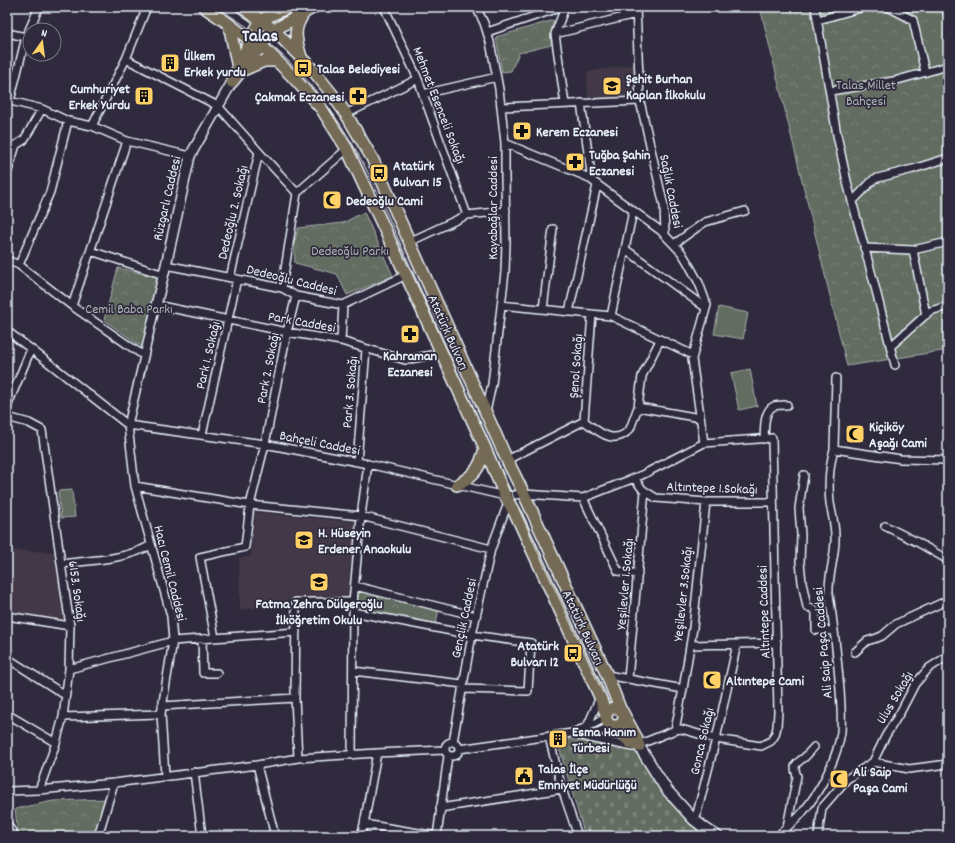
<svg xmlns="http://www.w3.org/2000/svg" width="955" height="843" font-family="Dekko,sans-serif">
<defs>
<pattern id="forest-crowns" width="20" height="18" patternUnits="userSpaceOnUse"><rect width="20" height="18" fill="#646c60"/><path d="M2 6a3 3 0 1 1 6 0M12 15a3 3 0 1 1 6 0" fill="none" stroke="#7a8178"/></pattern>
<pattern id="cemetery-stones" width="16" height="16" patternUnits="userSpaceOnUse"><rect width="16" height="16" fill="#646c60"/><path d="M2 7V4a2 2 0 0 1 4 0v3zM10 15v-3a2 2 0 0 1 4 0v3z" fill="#7a8178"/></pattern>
</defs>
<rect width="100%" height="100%" fill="#2f2a3d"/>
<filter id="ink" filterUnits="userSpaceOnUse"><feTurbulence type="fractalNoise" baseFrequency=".025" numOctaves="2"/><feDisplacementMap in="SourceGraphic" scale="8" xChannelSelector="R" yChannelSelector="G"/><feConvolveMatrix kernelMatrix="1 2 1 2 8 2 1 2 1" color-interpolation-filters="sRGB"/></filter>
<g filter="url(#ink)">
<!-- built -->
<path fill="#423946" d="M635 64 637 99 588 101 587 72Z
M254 512 357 522 353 563H350L349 601 288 600V604L240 610 239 557H251Z
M7 550 56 552 67 622 7 611Z"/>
<!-- green -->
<path fill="#646c60" stroke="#a6aeac" d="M719 307 748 313 743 339 714 334Z
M750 369 757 406 739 410 731 373Z
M72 490 75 517 61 518 58 491Z"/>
<!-- forest -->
<path fill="url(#forest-crowns)" stroke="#a6aeac" d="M760 7H948V350L847 366Z
M554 20 551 32V45L519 53 511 71 502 72 496 37Z
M364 212 393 276 347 295 337 274 295 263 294 245 298 228 343 223Z
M118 268 158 277 142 347 104 320Z
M359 590 439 609 435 628 355 612Z
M107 799 96 836H20L18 834 15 809 53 801Z"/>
<!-- cemetery -->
<path fill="url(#cemetery-stones)" stroke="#a6aeac" d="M562 738 637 750 682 813 707 836H585L558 744 563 742Z"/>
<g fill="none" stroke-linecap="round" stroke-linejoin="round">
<!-- minor casing -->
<g stroke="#e8f1f8" stroke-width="10">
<path id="minor" d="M384 7 418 79 423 94 467 215
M476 7 484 23 490 42 499 89 505 143V175L506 242 505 272 492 384 486 412
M565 7 555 34 565 104
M636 7 640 101 664 206 665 234
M815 7 837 135 848 186 873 279 895 365
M888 7 913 20 925 72
M946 7 948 15
M818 20 864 7
M487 32 562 7
M7 33 26 37
M555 34 636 14
M126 59 218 106 259 152 297 193
M830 91 894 81 948 66
M423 94 497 77
M7 100 42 109 68 121 92 126 127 141 190 156
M10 101 26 37 39 7
M581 103 592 180
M502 107 640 101
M346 114 418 79
M92 126 126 59 147 7
M505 143 587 177 661 231 682 253 688 263 699 283 707 305 692 359 704 443
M7 147 16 145 24 140 42 109
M7 174 16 145
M852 202 874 179 913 169 948 158
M409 242 467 215 506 211
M674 244 705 222 745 211
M864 248 913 250
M625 249 706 308
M91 251 164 275
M7 260 19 265 72 306 144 356
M19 265 50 192 68 121
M166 265 282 288 296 296 343 305 406 275
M230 278 259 152
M282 288 297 193 347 149
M501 305 611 316 693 355
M72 306 127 141
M543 309 553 229
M569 312 597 185
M926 315 913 250 948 242
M611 316 633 211
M7 331 31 349 128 425
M341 341 343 305
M891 346 930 311 948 306
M7 407 31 349
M638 407 700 418
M7 417 29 423 42 430 70 626 69 669 63 717 56 743 39 790
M584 421C598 431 614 447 630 429L638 407 642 376 660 340
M584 421 592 314
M128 425 265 444 368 464 505 496 524 494 583 498 642 475 704 443 772 438 778 712 777 727 775 735 771 741 761 746 716 739 681 729 675 730 633 747 589 738 580 735
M202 435 237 279
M764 439C765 429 763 411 774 406 778 405 783 405 787 405
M834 449 836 378
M507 460 584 421
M357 462 366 349
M804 475 799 508 801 535 800 562 802 582 807 607 812 608 816 612V630L834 631
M634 478 643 490 656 498 706 502H773
M135 486 250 505 361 516 491 549
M583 498 618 571 638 574
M885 526 917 542 948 560
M61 564C91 560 125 560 151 545
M355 586 476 616
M353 612 472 635 531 643 528 691 462 689
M7 616 70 626
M215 638 200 557 245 547 250 505 265 444 287 332 296 296
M202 639 203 673H217
M690 645 777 643
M855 652 867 641 877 638 882 636 896 624 948 600
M7 658 65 695
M69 669 173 641 296 632
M353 671 463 684
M607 675 683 689 675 730
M628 679 645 491
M683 689 693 628 706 502
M162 706 295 698
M7 714 56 743
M63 717 161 714
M587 727 600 697
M582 735C591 734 604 732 610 725
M549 737 562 789 578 836
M445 749a7 7 0 1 1 14 0a7 7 0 1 1-14 0Z
M453 742 472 635 491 549 508 503
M459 749 572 733 592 725 605 718
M352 755 353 602 361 516 368 464
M298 758 295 698 296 602H353
M873 762 885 737 901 711 915 684 929 668 948 656
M257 765 275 836
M194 772 202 836
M165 776 161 714 173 641 171 616 135 486 128 425 156 305 287 332 341 341 405 360 442 353
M7 791 39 790 114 783 257 765 298 758 377 753 444 750
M440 808 562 789
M695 821 716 739 737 644
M7 824 15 836
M364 824 437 836
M787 827 797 776C792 764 797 763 805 757 808 754 811 750 814 747
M98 836 114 783
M361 836 364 824 377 753
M437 836 448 756
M778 836C785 828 795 822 802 813 820 792 837 759 841 732 842 718 841 704 840 690 838 667 836 645 833 623 832 613 830 603 829 593 828 574 836 555 835 536 835 525 832 514 830 503 828 484 829 467 834 449L901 459 948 460
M818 836 822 808 847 779 873 762 909 769 948 764"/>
</g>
<!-- tertiary casing -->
<g stroke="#e8f1f8" stroke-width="12">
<path id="tertiary" d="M156 305 166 265 190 156 232 82"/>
</g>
<!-- secondary casing -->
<g stroke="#e8f1f8" stroke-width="13">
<path id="secondary" d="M639 746 666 789 693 819 706 829 717 836"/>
</g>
<!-- primary casing -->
<g stroke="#e8f1f8" stroke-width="14">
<path id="primary" d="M204 7 229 24 250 40 262 46 292 76 321 108 347 149 406 275 485 448 505 496 517 517 600 697 606 715
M242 7 274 30 312 69 332 94 346 114 372 158 507 460 524 494 607 675 621 711
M229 24 238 68
M301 57C296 39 292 30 304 13
M243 70 264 61H277
M237 71 250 40 261 20 288 7
M232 82 274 30 314 7
M457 485C475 475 480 468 485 448
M606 717a9 9 0 1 1 18 0a9 9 0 1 1-18 0Z
M624 715 636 737 639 746
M613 726 631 743 639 746"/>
</g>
<!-- minor -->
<use href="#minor" stroke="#2f2a3d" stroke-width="7"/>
<!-- tertiary -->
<use href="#tertiary" stroke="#2f2a3d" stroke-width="9"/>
<!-- secondary -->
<use href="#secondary" stroke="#2f2a3d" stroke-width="10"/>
<!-- primary -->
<use href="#primary" stroke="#746b55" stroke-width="11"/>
<!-- tram -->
<path stroke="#e8f1f8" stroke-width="1" d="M217 7C233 18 252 29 267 42 314 80 348 130 374 185L543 563 603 693"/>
</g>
</g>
<!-- icons -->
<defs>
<g id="building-square" transform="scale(1)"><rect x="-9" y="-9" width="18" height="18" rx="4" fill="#ffd166" stroke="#2f2a3d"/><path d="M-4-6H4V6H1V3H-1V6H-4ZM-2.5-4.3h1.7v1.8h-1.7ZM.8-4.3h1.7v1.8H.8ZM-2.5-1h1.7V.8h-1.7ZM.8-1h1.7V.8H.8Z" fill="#111"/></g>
<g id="bus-square" transform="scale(1)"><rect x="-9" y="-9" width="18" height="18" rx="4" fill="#ffd166" stroke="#2f2a3d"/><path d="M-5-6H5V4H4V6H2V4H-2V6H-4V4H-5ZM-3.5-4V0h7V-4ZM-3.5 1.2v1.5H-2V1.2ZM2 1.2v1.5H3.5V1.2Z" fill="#111"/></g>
<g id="school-square" transform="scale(1)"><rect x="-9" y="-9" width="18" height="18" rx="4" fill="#ffd166" stroke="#2f2a3d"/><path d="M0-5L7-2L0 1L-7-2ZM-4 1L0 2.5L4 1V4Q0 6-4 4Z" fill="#111"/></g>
<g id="pharmacy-square" transform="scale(1)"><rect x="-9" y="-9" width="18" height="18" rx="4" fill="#ffd166" stroke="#2f2a3d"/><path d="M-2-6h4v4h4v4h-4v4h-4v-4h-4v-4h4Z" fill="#111"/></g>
<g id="mosque-square" transform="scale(1)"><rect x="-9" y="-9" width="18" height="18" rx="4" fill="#ffd166" stroke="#2f2a3d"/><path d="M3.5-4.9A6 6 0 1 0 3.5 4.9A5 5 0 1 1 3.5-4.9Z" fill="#111"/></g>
<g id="civic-square" transform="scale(1)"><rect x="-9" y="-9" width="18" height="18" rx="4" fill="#ffd166" stroke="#2f2a3d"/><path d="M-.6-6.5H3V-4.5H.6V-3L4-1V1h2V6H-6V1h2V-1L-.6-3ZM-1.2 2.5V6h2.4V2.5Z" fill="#111"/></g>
</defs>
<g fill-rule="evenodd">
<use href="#building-square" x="170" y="63"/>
<use href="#bus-square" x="303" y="68"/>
<use href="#school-square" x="612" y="86"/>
<use href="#building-square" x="144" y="96"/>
<use href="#pharmacy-square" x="358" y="96"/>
<use href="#pharmacy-square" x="522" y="131"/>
<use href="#pharmacy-square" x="575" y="162"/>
<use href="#bus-square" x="379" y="173"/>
<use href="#mosque-square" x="332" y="200"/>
<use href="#pharmacy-square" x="410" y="334"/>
<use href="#mosque-square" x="855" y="434"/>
<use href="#school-square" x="304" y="540"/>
<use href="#school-square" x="319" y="582"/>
<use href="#bus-square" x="573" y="653"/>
<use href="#mosque-square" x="712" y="680"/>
<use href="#building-square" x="558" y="739"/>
<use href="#civic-square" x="524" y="776"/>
<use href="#mosque-square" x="839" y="779"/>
</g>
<g text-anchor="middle" stroke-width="3.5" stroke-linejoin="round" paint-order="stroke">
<!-- poi labels -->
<g font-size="14" font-weight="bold" fill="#e8f1f8" stroke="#2f2a3d" text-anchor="start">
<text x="184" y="60">Ülkem<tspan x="184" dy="16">Erkek yurdu</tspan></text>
<text x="317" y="73">Talas Belediyesi</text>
<text x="626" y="83">Şehit Burhan<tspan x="626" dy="16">Kaplan İlkokulu</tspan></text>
<text x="130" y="93" text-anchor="end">Cumhuriyet<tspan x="130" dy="16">Erkek Yurdu</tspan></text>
<text x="344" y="101" text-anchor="end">Çakmak Eczanesi</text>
<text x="536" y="136">Kerem Eczanesi</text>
<text x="589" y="159">Tuğba Şahin<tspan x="589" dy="16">Eczanesi</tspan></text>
<text x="393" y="170">Atatürk<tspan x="393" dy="16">Bulvarı 15</tspan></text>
<text x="346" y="205">Dedeoğlu Cami</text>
<text x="410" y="360" text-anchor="middle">Kahraman<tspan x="410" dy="16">Eczanesi</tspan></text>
<text x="869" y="431">Kiçiköy<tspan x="869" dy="16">Aşağı Cami</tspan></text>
<text x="318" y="537">H. Hüseyin<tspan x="318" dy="16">Erdener Anaokulu</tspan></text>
<text x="319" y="608" text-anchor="middle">Fatma Zehra Dülgeroğlu<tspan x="319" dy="16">İlköğretim Okulu</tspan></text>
<text x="559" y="650" text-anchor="end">Atatürk<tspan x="559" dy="16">Bulvarı 12</tspan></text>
<text x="726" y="685">Altıntepe Cami</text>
<text x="572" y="736">Esma Hanım<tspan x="572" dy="16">Türbesi</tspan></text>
<text x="538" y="773">Talas İlçe<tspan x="538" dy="16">Emniyet Müdürlüğü</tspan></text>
<text x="853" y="776">Ali Saip<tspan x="853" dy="16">Paşa Cami</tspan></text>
</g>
<!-- park labels -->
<g font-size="14" fill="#adb5b4" stroke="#2f2a3d">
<text x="866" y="89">Talas Millet<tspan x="866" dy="16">Bahçesi</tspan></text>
<text x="350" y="255">Dedeoğlu Parkı</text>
<text x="129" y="313">Cemil Baba Parkı</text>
</g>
<!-- street labels -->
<g font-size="14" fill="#e8f1f8" stroke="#2f2a3d">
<text transform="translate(440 105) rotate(69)" y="5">Mehmet Esenceli Sokağı</text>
<text transform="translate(672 191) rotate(79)" y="5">Sağlık Caddesi</text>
<text transform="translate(166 198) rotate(-77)" y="5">Rüzgarlı Caddesi</text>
<text transform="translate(492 208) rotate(-90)" y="5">Kayabağlar Caddesi</text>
<text transform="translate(232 212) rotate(-77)" y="5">Dedeoğlu 2. Sokağı</text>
<text transform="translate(292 279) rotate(14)" y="5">Dedeoğlu Caddesi</text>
<text transform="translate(302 321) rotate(10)" y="5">Park Caddesi</text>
<text transform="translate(449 332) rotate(66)" y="5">Atatürk Bulvarı</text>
<text transform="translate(207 355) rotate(-77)" y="5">Park 1. Sokağı</text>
<text transform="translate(575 366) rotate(-86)" y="5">Şenol Sokağı</text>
<text transform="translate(267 368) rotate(-79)" y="5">Park 2. Sokağı</text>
<text transform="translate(349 392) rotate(-85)" y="5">Park 3. Sokağı</text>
<text transform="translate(320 442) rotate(11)" y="5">Bahçeli Caddesi</text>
<text transform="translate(712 487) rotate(2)" y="5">Altıntepe 1.Sokağı</text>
<text transform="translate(171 573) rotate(76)" y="5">Hacı Cemil Caddesi</text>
<text transform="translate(624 584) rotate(-85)" y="5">Yeşilevler 1.Sokağı</text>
<text transform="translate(78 591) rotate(82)" y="5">6153. Sokağı</text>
<text transform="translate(682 594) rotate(-84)" y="5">Yeşilevler 3.Sokağı</text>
<text transform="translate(763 612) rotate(-92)" y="5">Altıntepe Caddesi</text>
<text transform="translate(463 618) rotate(-78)" y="5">Gençlik Caddesi</text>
<text transform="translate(584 627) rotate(65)" y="5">Atatürk Bulvarı</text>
<text transform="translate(822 643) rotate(-95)" y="5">Ali Saip Paşa Caddesi</text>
<text transform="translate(894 697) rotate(-59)" y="5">Ulus Sokağı</text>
<text transform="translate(701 741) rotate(-77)" y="5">Gonca Sokağı</text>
</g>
<!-- district labels -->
<g font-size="18" font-weight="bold" fill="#e8f1f8" stroke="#2f2a3d">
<text x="260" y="41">Talas</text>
</g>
</g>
<!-- margin -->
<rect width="955" height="843" fill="none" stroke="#2f2a3d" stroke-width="24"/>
<rect x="12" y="12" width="931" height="819" fill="none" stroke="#e8f1f8" stroke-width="1.5" filter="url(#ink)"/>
<!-- north arrow -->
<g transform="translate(42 42) rotate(14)"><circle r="19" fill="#2f2a3d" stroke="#797a88"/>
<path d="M0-3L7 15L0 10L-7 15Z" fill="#ffd166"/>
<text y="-6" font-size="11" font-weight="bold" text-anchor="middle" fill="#e8f1f8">N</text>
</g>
</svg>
